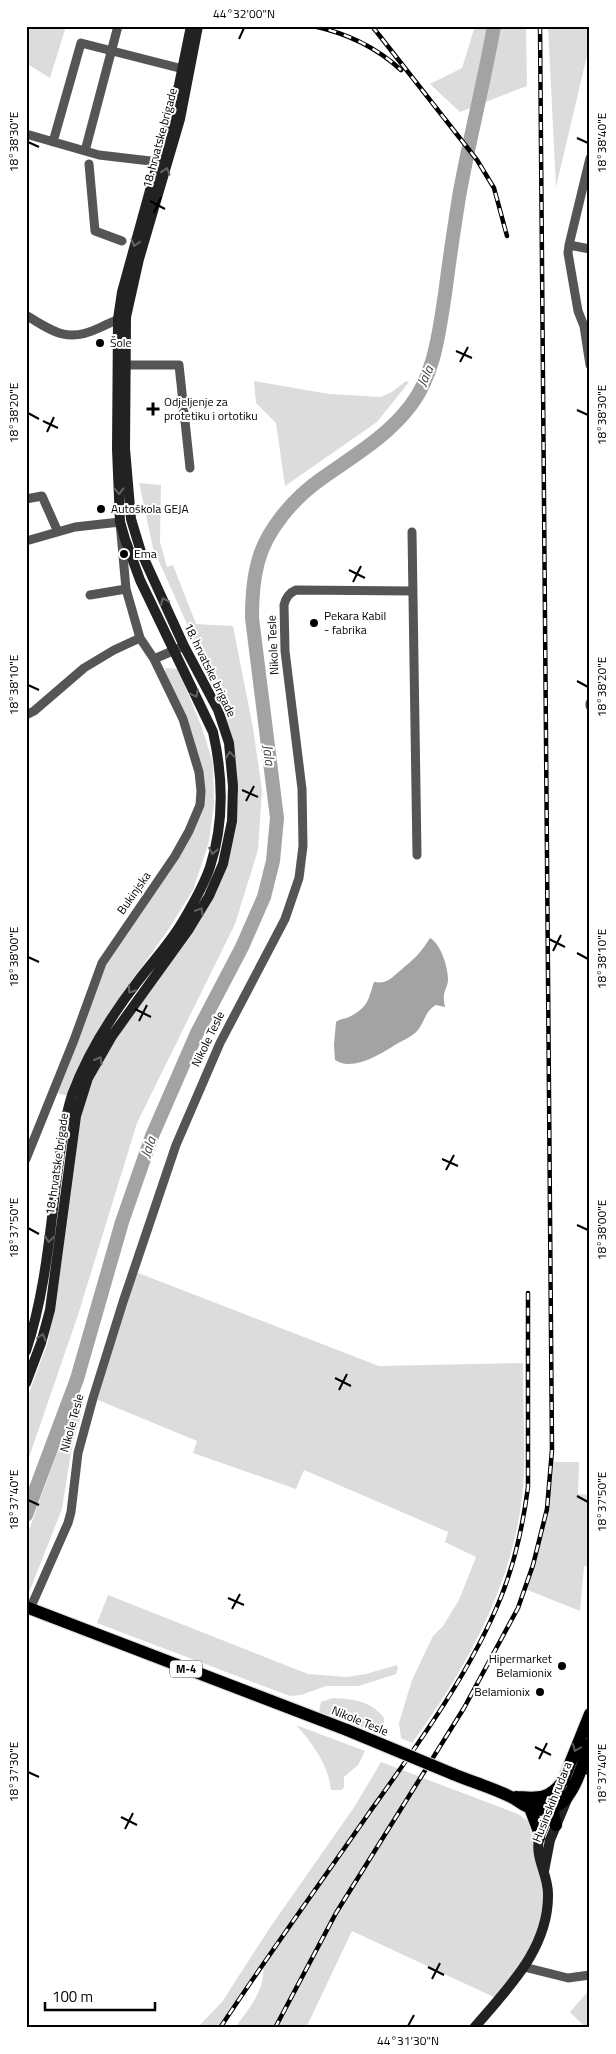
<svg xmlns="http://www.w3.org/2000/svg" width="616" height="2054" font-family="'Titillium Web',sans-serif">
<rect width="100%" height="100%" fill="#fff"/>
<!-- green -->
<path fill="#dcdcdc" d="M26 26H66L50 78 26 63Z
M475 26H526L527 86 460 112 430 84 462 68Z
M548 26H590V43L556 187Z
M254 381 329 394 381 397 392 392 406 381 409 382 377 422 285 486 276 423 256 403Z
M139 483 161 485 160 542 167 567 173 565 196 624 233 626 253 728 262 790 258 850 235 924 137 1123 78 1315 26 1466V1401L48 1342 79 1118 90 1082 104 1055 205 912 233 835 238 796 226 720 204 662 153 548Z
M166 668 178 669 202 728 213 763 214 804 209 842 193 890 168 930 133 979 107 1021 68 1096 56 1093 101 974 114 951 187 844 205 792 185 719 165 671Z
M133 1271 379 1366 523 1363C523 1400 525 1437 524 1473 520 1572 469 1665 412 1743L401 1738 399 1723 412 1680 433 1636 443 1626 459 1600 476 1557 445 1542 448 1532 304 1470 296 1489 193 1453 197 1441 93 1398Z
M72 1411 81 1414 71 1452 62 1509 28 1595 26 1538Z
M551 1462H579L578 1494 590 1495V1566H584L580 1611 525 1589 533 1565 547 1509Z
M108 1595 308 1674 347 1677 366 1674 397 1665 398 1669 396 1674 359 1686H326L301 1695 290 1696 97 1623Z
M333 1698C354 1699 371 1701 384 1718V1732L381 1734 319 1712 321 1702Z
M296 1725 365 1751 358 1765 344 1777V1787L342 1790H331C328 1764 313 1744 296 1725Z
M381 1762 518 1814 528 1821 534 1845 547 1879 541 1934 498 1999 352 1931 306 2028H235C249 2008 266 1990 263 1965L220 2028H197L222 2002 269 1929 355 1806Z
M590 1989V2028H581L583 2025 570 2012Z"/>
<!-- water -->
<path fill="#a3a3a3" d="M430 938C441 944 448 967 448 980 448 984 446 987 445 991 443 996 444 1002 445 1007L436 1005C425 1011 425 1021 418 1030 412 1037 403 1040 395 1045 381 1054 352 1072 335 1060L334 1045 336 1022C341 1018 346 1019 351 1016 369 1006 368 1000 374 982 388 984 391 978 401 970 415 958 420 954 430 938Z"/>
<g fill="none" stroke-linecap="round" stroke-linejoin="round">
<!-- river -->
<path stroke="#a3a3a3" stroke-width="14" d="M26 1515 77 1379 122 1222 152 1136 197 1033 242 947 264 897 273 861 277 818 252 618C252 599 253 580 258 562 266 530 294 498 321 479 353 456 387 437 411 405 435 373 439 332 445 294 449 262 454 229 459 197 469 140 484 83 494 26"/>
<!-- primary casing -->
<g stroke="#dbdbdb" stroke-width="14">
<path id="primary" d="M26 1607 347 1730
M453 1774C472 1782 493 1788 511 1797 518 1800 523 1806 531 1808 571 1819 579 1772 590 1744
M516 1797C537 1798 548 1801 563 1781L590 1714
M545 1804 552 1809 556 1825
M530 1808 539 1832V1838"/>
</g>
<!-- street -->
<path stroke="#555" stroke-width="9" d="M26 134 99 155 159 162
M53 142 81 43 183 69
M85 151 118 26
M89 164 95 231 122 241
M569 245 590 158
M590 249 569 245 568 253 578 311 584 326 590 365
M26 315C53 332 68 343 99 328 108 324 115 320 125 317
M125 365H179L190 468
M26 499 42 496 58 532
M412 532 417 855
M26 541 75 527 120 522 126 589 140 638 154 659 183 719 199 772 201 791 200 805 189 831 175 856 102 963 74 1040 26 1159
M90 595 126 589
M154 659 184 646
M590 703V706
M26 715 34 711 84 668 114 650 140 638
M30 1609 68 1523 71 1512 78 1453 93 1398 123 1302 176 1145 220 1043 285 919 299 878 303 846 302 789 285 651 284 605C286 597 289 593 296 590L413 591
M524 1967 568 1978 590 1975"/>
<!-- secondary -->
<path stroke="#222" stroke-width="10" d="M26 1351C44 1297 49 1241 56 1184 60 1154 63 1124 72 1095 87 1054 111 1016 138 981 153 961 171 942 183 921 193 904 204 885 210 867 224 824 223 776 213 732L140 580 125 539 120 522 117 449 118 319 122 292 179 85 191 26
M26 1383 41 1343 50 1310 76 1116 88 1078 112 1036 189 929 209 896 223 864 232 821 233 786 229 743 218 710 184 646 141 552 131 519 125 449 126 317 139 259 180 119 198 26
M544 1871 550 1840 568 1797
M474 2028C507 1989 549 1949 548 1894 548 1874 535 1859 539 1838L561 1786"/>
<!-- primary -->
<use href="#primary" stroke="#000" stroke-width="12"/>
<!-- rail casing -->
<g stroke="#000" stroke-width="4.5">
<path id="rail" d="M313 26C346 33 376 47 401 70
M372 26 477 160 494 188 507 236
M220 2028C268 1955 319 1885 369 1813 416 1747 471 1672 501 1597 515 1562 523 1525 528 1487V1293
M275 2028 336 1913 464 1708 518 1608 533 1565 547 1509 552 1450 540 26"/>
</g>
<!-- rail -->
<use href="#rail" stroke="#fff" stroke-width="2.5" stroke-dasharray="8" stroke-linecap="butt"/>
<!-- primary-bridge casing -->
<g stroke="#dbdbdb" stroke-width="14" stroke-linecap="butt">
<path id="primary-bridge" d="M347 1730 453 1774"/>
</g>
<!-- primary-bridge -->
<use href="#primary-bridge" stroke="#000" stroke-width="12"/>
</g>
<!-- one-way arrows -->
<defs><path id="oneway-chevron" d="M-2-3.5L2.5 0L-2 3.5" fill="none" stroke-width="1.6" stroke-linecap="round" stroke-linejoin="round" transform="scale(1.25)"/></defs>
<g stroke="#646464">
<use href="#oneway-chevron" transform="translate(166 171) rotate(-73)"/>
<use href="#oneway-chevron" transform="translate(135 243) rotate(107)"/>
<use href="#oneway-chevron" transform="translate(119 491) rotate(88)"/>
<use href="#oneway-chevron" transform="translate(164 601) rotate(-114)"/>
<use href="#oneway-chevron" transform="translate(195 694) rotate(64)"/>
<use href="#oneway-chevron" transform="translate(230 755) rotate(-96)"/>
<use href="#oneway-chevron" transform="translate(213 851) rotate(101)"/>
<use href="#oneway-chevron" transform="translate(200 911) rotate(-59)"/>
<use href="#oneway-chevron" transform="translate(131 990) rotate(126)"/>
<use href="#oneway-chevron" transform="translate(99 1060) rotate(-60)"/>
<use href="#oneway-chevron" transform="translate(49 1239) rotate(97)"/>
<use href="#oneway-chevron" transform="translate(42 1337) rotate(-74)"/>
</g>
<use stroke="#595959" href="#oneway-chevron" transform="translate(576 1748) rotate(112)"/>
<!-- ticks -->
<path fill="none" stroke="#000" stroke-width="2" d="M239 39 244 28M577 138 588 143M28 142 39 147M150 201 165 209M154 213 161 197M456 351 472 358M460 362 468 347M577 410 588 415M28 413 39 419M43 421 58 428M47 432 54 417M349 570 365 578M353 582 361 566M577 681 588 687M28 685 39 690M242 790 258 797M246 801 254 786M549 939 565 947M553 951 561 935M577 953 588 959M28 957 39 962M135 1009 151 1017M139 1021 147 1005M442 1159 458 1166M446 1170 454 1155M577 1225 588 1230M28 1228 39 1234M335 1378 351 1386M339 1390 347 1374M577 1496 588 1502M28 1500 39 1505M228 1598 244 1605M232 1609 240 1594M535 1747 551 1755M539 1759 547 1743M577 1768 588 1774M28 1772 39 1777M121 1817 137 1825M125 1829 133 1813M428 1967 444 1975M432 1979 440 1963M408 2026 414 2015"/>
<!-- markers -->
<g fill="#000" stroke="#fff" stroke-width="2">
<circle cx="100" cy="343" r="5"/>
<path d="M150.5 401.5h5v5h5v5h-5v5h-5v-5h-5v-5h5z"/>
<circle cx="101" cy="509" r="5"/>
<circle cx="124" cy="554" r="5"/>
<circle cx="314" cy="623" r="5"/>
<circle cx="562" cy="1666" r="5"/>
<circle cx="540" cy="1692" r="5"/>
</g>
<g text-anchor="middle" stroke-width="4" stroke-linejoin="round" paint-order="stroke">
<!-- shield labels -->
<rect fill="#fff" stroke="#4c4c4c" stroke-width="1" x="170" y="1660.5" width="32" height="17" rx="4"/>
<g font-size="11" font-weight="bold" fill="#000">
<text x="186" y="1673">M-4</text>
</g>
<!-- street labels -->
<g font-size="12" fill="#000" stroke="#fff">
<text transform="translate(160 138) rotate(-75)" y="4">18. hrvatske brigade</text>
<text transform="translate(273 645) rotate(-93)" y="4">Nikole Tesle</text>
<text transform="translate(210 670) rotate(64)" y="4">18. hrvatske brigade</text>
<text transform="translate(134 893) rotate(-55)" y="4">Bukinjska</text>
<text transform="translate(208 1039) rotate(-64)" y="4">Nikole Tesle</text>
<text transform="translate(57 1164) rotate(-82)" y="4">18. hrvatske brigade</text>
<text transform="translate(72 1423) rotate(-75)" y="4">Nikole Tesle</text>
<text transform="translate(360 1721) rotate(22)" y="4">Nikole Tesle</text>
<text transform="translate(552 1802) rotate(-68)" y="4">Husinskih rudara</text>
</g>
<!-- poi labels -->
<g font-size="12" fill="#000" stroke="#fff" text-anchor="start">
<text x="110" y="347">Šole</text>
<text x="164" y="406">Odjeljenje za<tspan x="164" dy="14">protetiku i ortotiku</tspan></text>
<text x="111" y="513">Autoškola GEJA</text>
<text x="134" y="558">Ema</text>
<text x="324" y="620">Pekara Kabil<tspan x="324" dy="14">- fabrika</tspan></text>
<text x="552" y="1663" text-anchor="end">Hipermarket<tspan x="552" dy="14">Belamionix</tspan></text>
<text x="530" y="1696" text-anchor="end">Belamionix</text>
</g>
<!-- water labels -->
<g font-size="14" font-style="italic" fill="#444" stroke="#fff">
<text transform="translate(425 376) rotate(-66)" y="5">Jala</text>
<text transform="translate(269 755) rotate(83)" y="5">Jala</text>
<text transform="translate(148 1147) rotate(-70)" y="5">Jala</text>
</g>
</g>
<!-- border -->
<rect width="616" height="2054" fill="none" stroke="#ffffff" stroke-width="55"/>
<!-- scale -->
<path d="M45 2002v8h110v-8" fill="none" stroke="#000000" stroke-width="2.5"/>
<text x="52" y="2002" font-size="15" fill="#000000" stroke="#ffffff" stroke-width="4" paint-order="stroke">100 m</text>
<rect x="28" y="28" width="560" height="1998" fill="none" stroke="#000" stroke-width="2"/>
<g font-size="12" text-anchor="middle" fill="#000">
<text x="244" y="18">44°32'00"N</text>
<text transform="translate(14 142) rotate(-90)" y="4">18°38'30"E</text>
<text transform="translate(602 143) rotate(-90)" y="4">18°38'40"E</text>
<text transform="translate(14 413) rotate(-90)" y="4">18°38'20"E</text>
<text transform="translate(602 415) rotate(-90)" y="4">18°38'30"E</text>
<text transform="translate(14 685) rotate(-90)" y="4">18°38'10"E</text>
<text transform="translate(602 687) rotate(-90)" y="4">18°38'20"E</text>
<text transform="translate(14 957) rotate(-90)" y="4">18°38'00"E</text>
<text transform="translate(602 959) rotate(-90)" y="4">18°38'10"E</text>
<text transform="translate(14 1228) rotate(-90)" y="4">18°37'50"E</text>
<text transform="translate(602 1230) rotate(-90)" y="4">18°38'00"E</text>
<text transform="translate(14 1500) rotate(-90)" y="4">18°37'40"E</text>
<text transform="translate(602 1502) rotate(-90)" y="4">18°37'50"E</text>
<text transform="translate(14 1772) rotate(-90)" y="4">18°37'30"E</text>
<text transform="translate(602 1774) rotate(-90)" y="4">18°37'40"E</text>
<text x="408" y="2045">44°31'30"N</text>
</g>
</svg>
